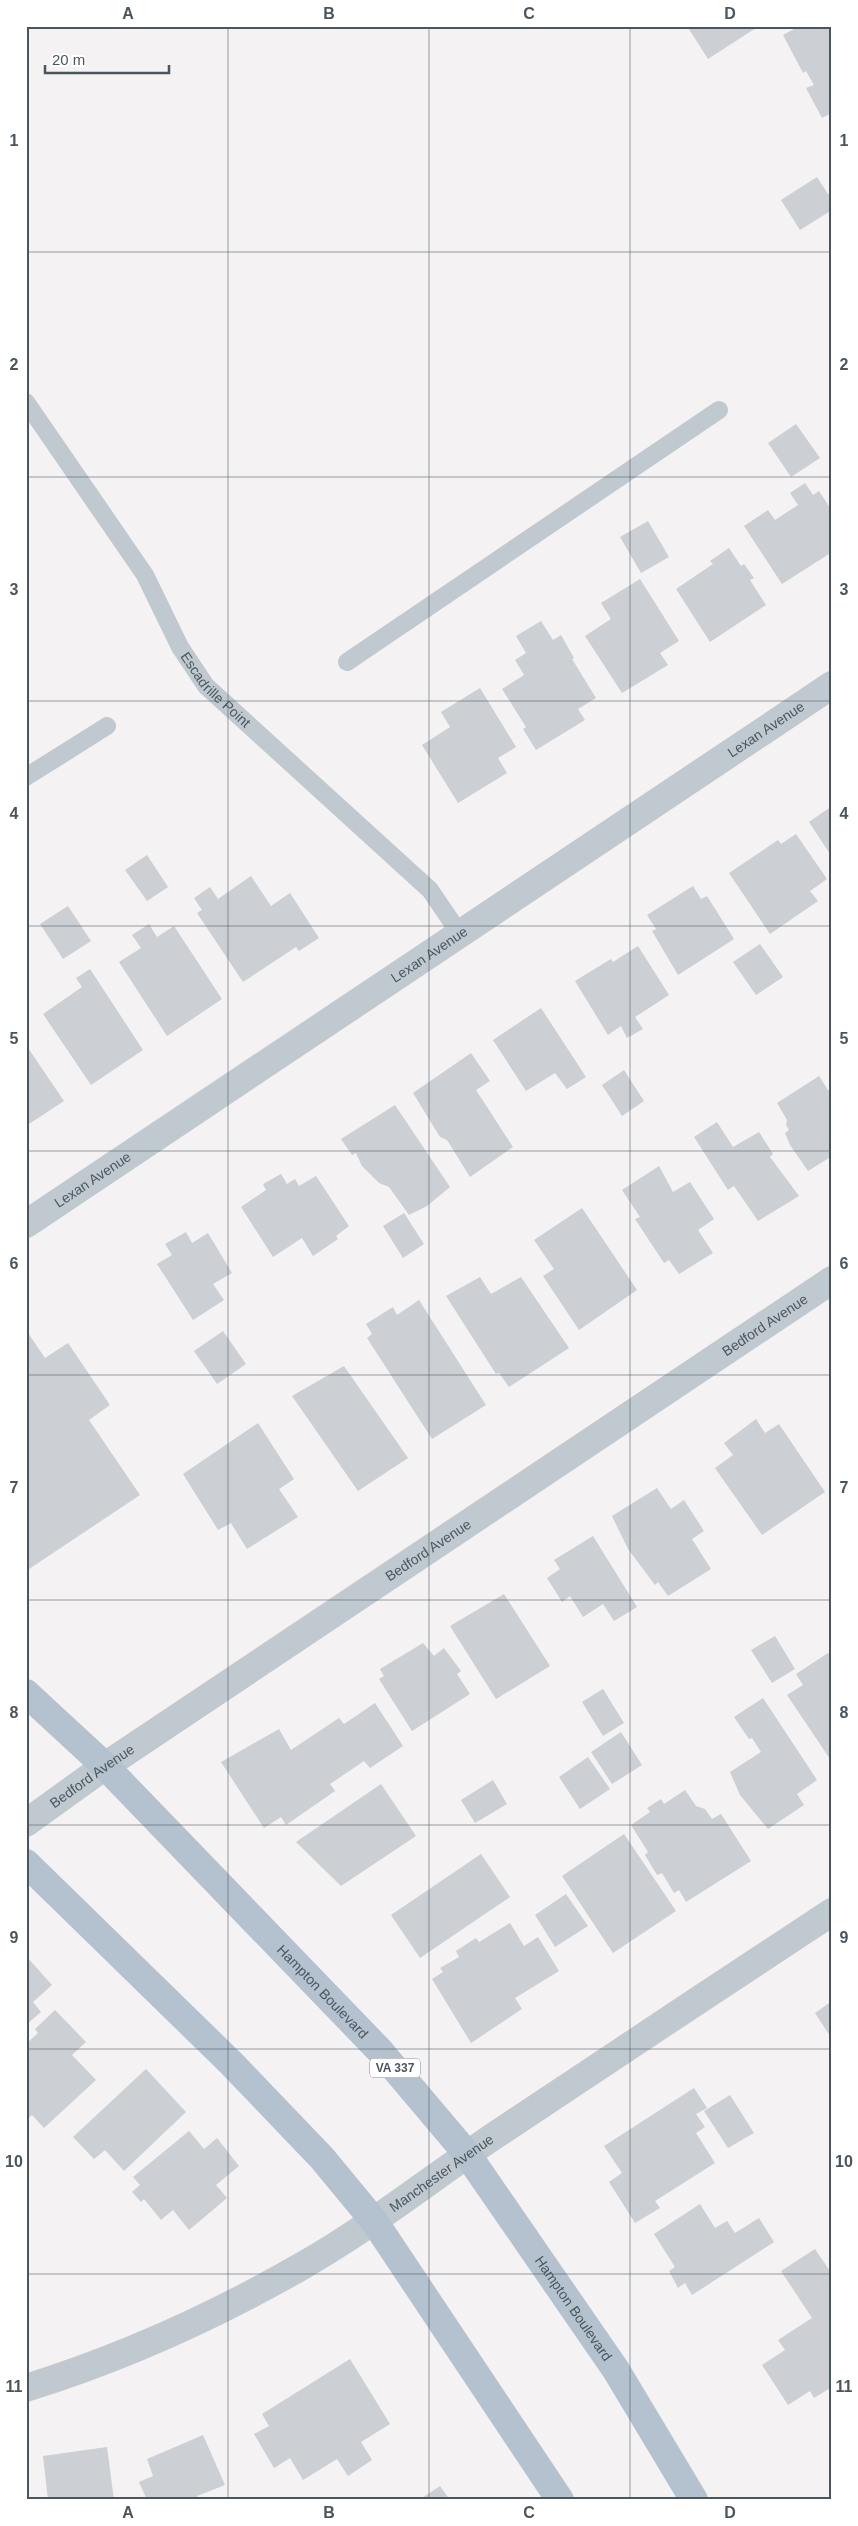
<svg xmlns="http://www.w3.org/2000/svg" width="858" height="2526" font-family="Arial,sans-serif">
<rect width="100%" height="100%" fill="#f4f2f2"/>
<!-- building -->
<path fill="#cccfd3" d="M687 26H759L708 59Z
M800 26H832V113L822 118 806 88 814 85 806 71 803 73 783 35Z
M817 177 832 200V210L800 230 781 200Z
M796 424 820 458 791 477 768 443Z
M805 483 813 495 819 491 832 511V552L782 584 744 526 768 510 775 520 798 505 790 493Z
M648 521 669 557 641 573 620 537Z
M729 548 741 566 744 564 754 578 750 580 766 605 710 642 676 589 713 564 710 561Z
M640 579 679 641 660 653 668 665 622 693 585 636 611 619 601 603Z
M541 621 553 640 561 635 574 658 572 659 596 698 578 709 585 720 536 750 523 729 526 727 502 689 524 675 515 660 526 653 516 636Z
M480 688 516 747 498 758 507 773 458 803 422 745 450 727 441 712Z
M832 806V857L809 822Z
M796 834 827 879 810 891 818 901 770 934 729 873 778 840 781 844Z
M147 855 168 887 147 901 125 870Z
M251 876 271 906 290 893 319 938 299 951 296 947 243 982 197 913 202 910 194 898 210 887 218 899Z
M693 886 701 899 707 896 734 939 678 975 652 931 656 929 647 915Z
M68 906 91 941 63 959 40 924Z
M149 924 157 937 174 926 222 999 167 1036 119 962 141 948 132 935Z
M760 944 783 977 756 995 733 962Z
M638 946 669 995 635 1017 643 1029 627 1038 621 1026 608 1035 575 981 611 959 613 962Z
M90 969 143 1050 91 1085 43 1014 82 987 76 978Z
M541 1008 586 1077 567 1089 555 1073 526 1091 493 1040Z
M26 1045 64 1101 26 1126Z
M471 1053 490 1081 476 1090 513 1147 470 1177 447 1140 440 1137 413 1093Z
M624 1070 644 1101 622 1116 602 1085Z
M819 1076 832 1096V1156L808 1171 790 1145 785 1133 789 1130 786 1125 787 1120 777 1103Z
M395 1105 450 1187 427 1206 409 1215 389 1187 379 1183 362 1166 356 1153 352 1155 341 1139Z
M717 1122 733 1147 759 1132 773 1154 770 1157 799 1196 758 1221 734 1186 728 1190 694 1137Z
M659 1166 673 1192 690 1182 714 1219 698 1230 713 1253 679 1274 669 1260 664 1263 635 1219 640 1217 622 1190Z
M281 1174 287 1184 295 1179 299 1186 316 1176 349 1226 336 1236 338 1239 313 1256 302 1238 273 1257 241 1207 266 1190 263 1184Z
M582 1208 637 1290 579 1330 543 1276 554 1269 534 1240Z
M404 1213 424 1244 403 1258 383 1226Z
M186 1232 192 1243 208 1233 232 1273 213 1284 224 1300 193 1320 157 1264 172 1255 165 1244Z
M480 1277 491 1294 521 1277 569 1348 509 1387 499 1373 496 1374 446 1296Z
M419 1300 486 1405 432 1439 367 1338 372 1334 366 1324 393 1307 397 1315Z
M26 1330 45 1358 68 1343 110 1405 89 1420 140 1495 26 1571Z
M223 1331 246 1364 217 1384 194 1351Z
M344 1366 408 1458 358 1491 292 1396Z
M756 1419 765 1433 779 1424 825 1492 762 1535 715 1468 733 1455 724 1443Z
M258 1423 294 1479 279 1489 298 1517 247 1549 231 1523 218 1530 183 1474Z
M657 1488 671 1509 684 1500 704 1531 692 1539 711 1569 668 1596 658 1582 655 1585 628 1549 612 1516Z
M593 1536 637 1607 614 1621 603 1604 583 1617 570 1596 562 1602 547 1578 560 1569 554 1560Z
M504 1594 550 1666 496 1699 450 1626Z
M775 1636 795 1669 772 1683 751 1650Z
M423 1643 434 1656 444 1648 461 1671 457 1674 470 1694 412 1731 379 1679 384 1676 380 1669Z
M828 1653 832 1658V1762L787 1695 803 1685 796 1674Z
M603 1689 624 1723 603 1736 582 1702Z
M763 1698 817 1780 797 1794 804 1805 768 1829 740 1795 730 1772 761 1752 752 1738 749 1739 734 1717Z
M375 1703 403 1746 370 1768 364 1761 330 1784 335 1791 286 1825 281 1817 264 1828 221 1762 279 1729 291 1750 339 1718 344 1724Z
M621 1732 642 1765 612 1784 591 1752Z
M588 1757 610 1789 580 1809 559 1777Z
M493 1780 507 1804 475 1823 461 1800Z
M381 1784 416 1836 341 1886 296 1842Z
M685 1790 696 1806 705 1809 712 1819 721 1814 751 1861 686 1902 679 1890 674 1893 662 1873 657 1875 645 1855 648 1852 631 1825 650 1812 647 1808 661 1799 664 1804Z
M624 1834 676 1911 613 1953 562 1876Z
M481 1854 510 1897 420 1958 391 1915Z
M566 1894 588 1926 555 1947 535 1915Z
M510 1923 524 1946 538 1937 559 1971 515 1998 522 2009 471 2043 432 1979 443 1972 440 1968 459 1957 456 1951 476 1938 479 1942Z
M26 1956 52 1985 33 2002 41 2012 26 2025Z
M832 2001V2039L815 2013Z
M55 2010 86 2042 72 2055 96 2080 44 2128 32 2115 26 2120V2044L38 2033 35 2029Z
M146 2069 186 2112 124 2171 105 2150 94 2159 73 2137Z
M694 2088 707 2108 696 2114 705 2127 696 2133 715 2163 655 2201 660 2208 635 2223 609 2182 622 2173 604 2146Z
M730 2095 754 2133 728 2148 704 2111Z
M189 2131 204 2149 217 2138 239 2166 216 2185 227 2198 189 2230 173 2210 161 2220 144 2199 141 2202 132 2192 140 2185 133 2177Z
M700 2204 715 2228 727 2221 735 2233 759 2218 774 2242 692 2295 685 2283 678 2288 669 2271 675 2267 654 2234Z
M815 2249 832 2274V2387L814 2398 810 2391 788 2405 762 2365 785 2350 778 2340 812 2318 781 2271Z
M350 2359 390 2424 361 2442 372 2460 348 2476 337 2459 303 2480 290 2458 274 2468 254 2434 269 2426 262 2414Z
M203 2435 225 2485 197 2496 199 2500H147L139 2482 153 2476 147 2459Z
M107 2447 114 2500H48L43 2456Z
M440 2486 450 2500H419Z"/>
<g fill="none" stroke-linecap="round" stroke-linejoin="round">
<!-- lane -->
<g stroke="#c0c9cf" stroke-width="18">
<path id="s1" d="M26 402 145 575 180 647 206 686 430 890 460 934"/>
<path d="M347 662 719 410"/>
<path d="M26 777 107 726"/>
</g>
<!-- street -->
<g stroke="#c0c9cf" stroke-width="28">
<path id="s2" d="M26 1224 832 685"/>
<path id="s3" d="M26 1823 105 1766 832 1280"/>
<path id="s4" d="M26 2388C122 2358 215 2316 302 2266 370 2227 432 2178 497 2134 609 2059 720 1986 832 1912"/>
</g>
<!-- primary -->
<g stroke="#b3c2ce" stroke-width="28">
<path id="s5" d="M26 1693 105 1766 380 2051 467 2154 616 2370 694 2500"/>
<path d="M26 1863 231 2063 322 2158 374 2221 560 2500"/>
</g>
</g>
<!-- grid -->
<path fill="none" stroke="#4a565e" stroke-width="1" stroke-opacity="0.55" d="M228 26V2500M429 26V2500M630 26V2500M26 252H832M26 477H832M26 701H832M26 926H832M26 1151H832M26 1375H832M26 1600H832M26 1825H832M26 2049H832M26 2274H832"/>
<g text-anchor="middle" stroke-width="4" stroke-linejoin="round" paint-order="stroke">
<!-- shield labels -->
<rect fill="#fff" stroke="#80898e" stroke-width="1" x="370" y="2058.5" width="50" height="19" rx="4"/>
<g font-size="12" font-weight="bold" fill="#4a565e">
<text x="395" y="2072">VA 337</text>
</g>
<!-- street labels -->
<g font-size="14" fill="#4a565e" stroke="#fff">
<text dy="5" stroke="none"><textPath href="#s1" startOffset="346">Escadrille Point</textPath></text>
<text dy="5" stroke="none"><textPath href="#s2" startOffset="890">Lexan Avenue</textPath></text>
<text dy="5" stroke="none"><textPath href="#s2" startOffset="485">Lexan Avenue</textPath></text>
<text dy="5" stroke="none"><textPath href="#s2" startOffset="80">Lexan Avenue</textPath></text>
<text dy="5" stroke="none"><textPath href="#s3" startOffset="891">Bedford Avenue</textPath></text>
<text dy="5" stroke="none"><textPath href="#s3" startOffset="486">Bedford Avenue</textPath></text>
<text dy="5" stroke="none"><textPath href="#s3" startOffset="81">Bedford Avenue</textPath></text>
<text dy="5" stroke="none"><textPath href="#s5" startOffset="421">Hampton Boulevard</textPath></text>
<text dy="5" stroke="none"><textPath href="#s4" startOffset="470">Manchester Avenue</textPath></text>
<text dy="5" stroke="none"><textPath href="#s5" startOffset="826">Hampton Boulevard</textPath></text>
</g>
</g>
<!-- border -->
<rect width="858" height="2526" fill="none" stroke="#ffffff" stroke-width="55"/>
<!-- scale -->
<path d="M45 65v8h124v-8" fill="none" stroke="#4a565e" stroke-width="2.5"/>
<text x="52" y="65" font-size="15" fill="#4a565e" stroke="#ffffff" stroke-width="4" paint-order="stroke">20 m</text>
<rect x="28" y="28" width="802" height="2470" fill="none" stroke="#4a565e" stroke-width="2"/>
<g font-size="16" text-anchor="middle" font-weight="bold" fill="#4a565e">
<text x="128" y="19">A</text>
<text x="329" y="19">B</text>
<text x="529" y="19">C</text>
<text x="730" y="19">D</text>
<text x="14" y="146">1</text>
<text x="844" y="146">1</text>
<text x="14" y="370">2</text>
<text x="844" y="370">2</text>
<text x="14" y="595">3</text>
<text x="844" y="595">3</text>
<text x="14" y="819">4</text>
<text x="844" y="819">4</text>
<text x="14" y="1044">5</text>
<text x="844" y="1044">5</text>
<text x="14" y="1269">6</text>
<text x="844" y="1269">6</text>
<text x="14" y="1493">7</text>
<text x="844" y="1493">7</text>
<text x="14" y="1718">8</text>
<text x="844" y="1718">8</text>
<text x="14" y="1943">9</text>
<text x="844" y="1943">9</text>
<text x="14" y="2167">10</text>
<text x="844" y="2167">10</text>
<text x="14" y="2392">11</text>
<text x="844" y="2392">11</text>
<text x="128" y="2518">A</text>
<text x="329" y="2518">B</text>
<text x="529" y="2518">C</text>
<text x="730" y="2518">D</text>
</g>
</svg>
